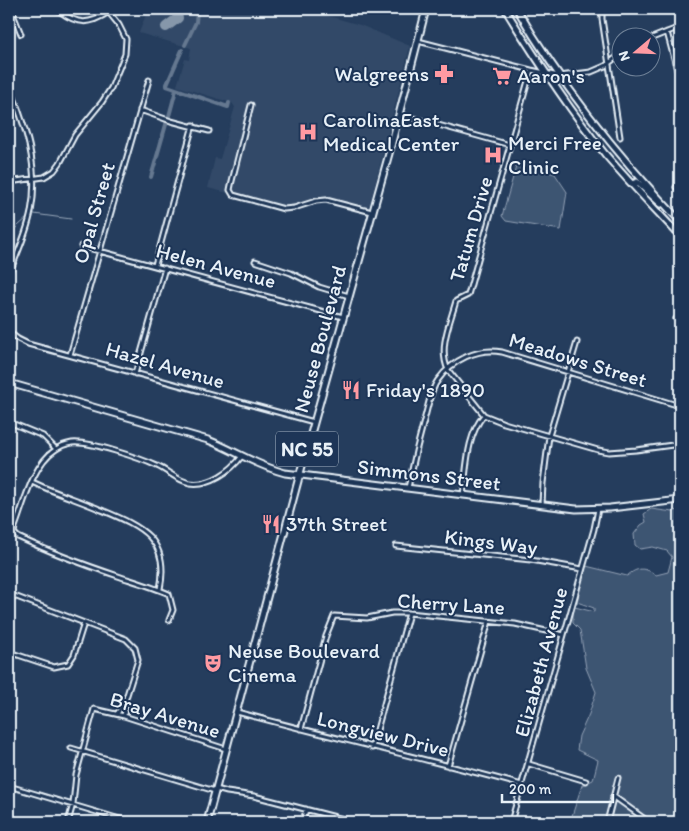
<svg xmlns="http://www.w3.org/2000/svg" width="689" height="831" font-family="Itim,sans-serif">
<rect width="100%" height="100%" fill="#253d5d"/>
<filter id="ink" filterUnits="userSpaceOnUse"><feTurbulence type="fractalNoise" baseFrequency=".02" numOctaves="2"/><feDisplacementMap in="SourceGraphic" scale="10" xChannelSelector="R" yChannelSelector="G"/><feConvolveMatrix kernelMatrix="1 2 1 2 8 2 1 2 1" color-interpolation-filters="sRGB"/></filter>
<g filter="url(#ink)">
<!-- built -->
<path fill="#334a68" d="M148 9H304L360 25 410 46 369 208 325 198 286 207 208 188 215 158 220 159 235 107 232 103 177 86 185 59 189 60 191 48 139 33Z"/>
<!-- green -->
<path fill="#3e5472" stroke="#93a2b5" d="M517 163 555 174 567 192 561 230 506 221 502 216Z
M651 509 673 512 680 509V822H570L582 785 593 780 598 760 577 750 579 736 589 714 596 692 586 668 580 630 573 623V613L575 607 594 612V608L577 602 586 566 627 576C637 567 645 567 656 575L668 572 672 557 667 551 653 547 640 549 635 545 634 534 641 525 646 522 644 514Z"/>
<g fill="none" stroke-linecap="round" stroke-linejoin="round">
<!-- stream -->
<path stroke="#99a8ba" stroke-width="1" d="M34 214 71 219
M9 234 27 218"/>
<!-- canal -->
<path stroke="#657890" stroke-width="4" d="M185 45 196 22 197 11 204 10
M182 50 167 84V86L228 107 229 103
M169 116 176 90
M151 177 167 121"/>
<!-- taxiway -->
<path stroke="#8697aa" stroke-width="10" d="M166 27 178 18"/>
<!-- street casing -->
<g stroke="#e8f1f8" stroke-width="7">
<path id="street" d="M11 9 21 34
M602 9V19L620 137
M59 11C78 25 89 25 109 12
M667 32 680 81
M652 38 680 27
M418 41 531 70 559 76 591 72 605 66 622 53
M531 70 468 295 456 301C450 323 438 348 448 370L484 415 504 423 598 450 609 452 636 450 680 444
M9 84C25 126 40 166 31 212 27 233 17 254 9 274
M251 105 231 185 230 190 233 195 284 209 294 208 316 201 326 200 372 212
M140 110 171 121 209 131
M399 114 510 145
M9 182 44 177 54 171 60 163 75 135 102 102 111 88 125 54 126 39 119 25 106 9
M676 187 680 188
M81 246 343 317
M255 261 291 273 319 287 349 296
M155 265 193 125
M676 319 680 317
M9 332 18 339 28 344 314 422
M70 355 149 80
M135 374 165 268
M9 422 43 436 56 449
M32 482C53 492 75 499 97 508 137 525 171 536 160 589
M408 488C413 463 419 438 426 413 429 402 431 389 438 380 452 360 478 347 502 352L680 406
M463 495C467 469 466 436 484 415
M542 505 543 483 549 436 577 342
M396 546 531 560 582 569
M9 594 126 639 135 648 138 660 126 698 124 716
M169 620 173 610 169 594C153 587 136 582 118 576 85 565 50 552 18 537L14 533 15 527C24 503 33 464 55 450 60 446 66 444 72 443 89 441 140 458 157 466 168 471 178 481 190 483 210 486 231 471 242 456
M9 652 54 667 68 664 74 655 84 623
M237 712C332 738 428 759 522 785
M117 714 125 701
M301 729 326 636 334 616 367 618 392 613H409L515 624 564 635
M71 748 215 791
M372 748 409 613
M529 764 586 781
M448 766 489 621
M9 786 130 822
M216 789 227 792 254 796 355 822
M613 796 649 822
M68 822 73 804 76 775 94 709 124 716 226 749
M303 822 306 809
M511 822 594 529 598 509
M607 822 618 778"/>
</g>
<!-- secondary casing -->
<g stroke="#e8f1f8" stroke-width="9">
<path id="secondary" d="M9 383 208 440C234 450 257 466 285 473L576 509 610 508 680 500"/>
</g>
<!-- primary casing -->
<g stroke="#e8f1f8" stroke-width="9">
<path id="primary" d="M505 9C536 59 568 108 605 154 629 182 655 209 680 236
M517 9C563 88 617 155 680 221
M632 184 637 182 661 204
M207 822 302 466 390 150 426 9"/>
</g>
<!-- street -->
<use href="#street" stroke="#1d3557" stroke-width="3"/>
<!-- secondary -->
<use href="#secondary" stroke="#1d3557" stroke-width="5"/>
<!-- primary -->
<use href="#primary" stroke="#1d3557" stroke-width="5"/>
</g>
</g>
<!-- icons -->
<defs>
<g id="pharmacy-bare" transform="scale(1.5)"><path d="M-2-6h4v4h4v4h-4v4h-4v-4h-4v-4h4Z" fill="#ff9aa2" stroke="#1d3557" stroke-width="2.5" paint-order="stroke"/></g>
<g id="supermarket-bare" transform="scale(1.5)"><path d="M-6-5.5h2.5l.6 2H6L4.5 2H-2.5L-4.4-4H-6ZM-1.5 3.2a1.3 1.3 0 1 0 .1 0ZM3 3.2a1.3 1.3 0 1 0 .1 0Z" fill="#ff9aa2" stroke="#1d3557" stroke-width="2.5" paint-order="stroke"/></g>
<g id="hospital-bare" transform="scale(1.5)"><path d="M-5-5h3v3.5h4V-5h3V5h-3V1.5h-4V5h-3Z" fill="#ff9aa2" stroke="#1d3557" stroke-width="2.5" paint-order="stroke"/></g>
<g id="restaurant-bare" transform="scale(1.5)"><path d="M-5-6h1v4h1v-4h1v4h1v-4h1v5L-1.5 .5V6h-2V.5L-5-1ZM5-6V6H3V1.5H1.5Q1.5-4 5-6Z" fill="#ff9aa2" stroke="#1d3557" stroke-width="2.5" paint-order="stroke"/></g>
<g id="theatre-bare" transform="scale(1.5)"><path d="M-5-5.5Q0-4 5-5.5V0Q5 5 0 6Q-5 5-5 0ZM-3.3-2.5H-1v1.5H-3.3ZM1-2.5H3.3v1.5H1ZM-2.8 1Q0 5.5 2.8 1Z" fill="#ff9aa2" stroke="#1d3557" stroke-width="2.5" paint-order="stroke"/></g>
</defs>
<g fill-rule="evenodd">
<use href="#pharmacy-bare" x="444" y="74"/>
<use href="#supermarket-bare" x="502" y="76"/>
<use href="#hospital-bare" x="308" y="132"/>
<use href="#hospital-bare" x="493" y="155"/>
<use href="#restaurant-bare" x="351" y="390"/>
<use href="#restaurant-bare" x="271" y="524"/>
<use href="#theatre-bare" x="213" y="663"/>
</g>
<g text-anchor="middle" stroke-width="4" stroke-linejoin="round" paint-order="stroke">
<!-- shield labels -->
<rect fill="#1d3557" stroke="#abb9c8" stroke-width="1" x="276" y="431.5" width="62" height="35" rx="4"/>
<g font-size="20" font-weight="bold" fill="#e8f1f8">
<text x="307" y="456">NC 55</text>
</g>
<!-- poi labels -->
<g font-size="21" fill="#e8f1f8" stroke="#1d3557" text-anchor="start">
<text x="429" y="81" text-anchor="end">Walgreens</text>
<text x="517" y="83">Aaron's</text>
<text x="323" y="127">CarolinaEast<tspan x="323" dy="24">Medical Center</tspan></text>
<text x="508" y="150">Merci Free<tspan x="508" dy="24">Clinic</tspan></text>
<text x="366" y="397">Friday's 1890</text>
<text x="286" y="531">37th Street</text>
<text x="228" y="658">Neuse Boulevard<tspan x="228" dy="24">Cinema</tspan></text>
</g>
<!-- street labels -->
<g font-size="21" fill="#e8f1f8" stroke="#1d3557">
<text transform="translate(94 213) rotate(-74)" y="7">Opal Street</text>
<text transform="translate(471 229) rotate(-74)" y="7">Tatum Drive</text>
<text transform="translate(216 266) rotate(15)" y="7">Helen Avenue</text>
<text transform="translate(320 339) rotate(-75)" y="7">Neuse Boulevard</text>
<text transform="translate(578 360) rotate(17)" y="7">Meadows Street</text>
<text transform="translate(165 365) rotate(16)" y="7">Hazel Avenue</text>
<text transform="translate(429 475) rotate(7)" y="7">Simmons Street</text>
<text transform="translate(491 542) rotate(7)" y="7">Kings Way</text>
<text transform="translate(451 604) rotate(4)" y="7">Cherry Lane</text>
<text transform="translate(541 662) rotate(-75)" y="7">Elizabeth Avenue</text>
<text transform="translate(165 715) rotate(17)" y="7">Bray Avenue</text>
<text transform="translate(383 734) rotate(14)" y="7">Longview Drive</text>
</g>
</g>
<!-- margin -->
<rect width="689" height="831" fill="none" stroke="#1d3557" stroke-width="30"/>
<rect x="15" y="15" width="659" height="801" fill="none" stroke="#e8f1f8" stroke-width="2" filter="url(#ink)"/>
<!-- north arrow -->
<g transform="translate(636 52) rotate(251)"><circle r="24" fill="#1d3557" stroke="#6e8097"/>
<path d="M0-4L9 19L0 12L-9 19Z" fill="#ff9aa2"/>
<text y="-8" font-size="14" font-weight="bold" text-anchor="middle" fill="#e8f1f8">N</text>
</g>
<!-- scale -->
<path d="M502 794v8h111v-8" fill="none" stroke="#e8f1f8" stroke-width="2.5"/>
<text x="509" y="794" font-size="15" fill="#e8f1f8" stroke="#1d3557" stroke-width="4" paint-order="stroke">200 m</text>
</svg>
